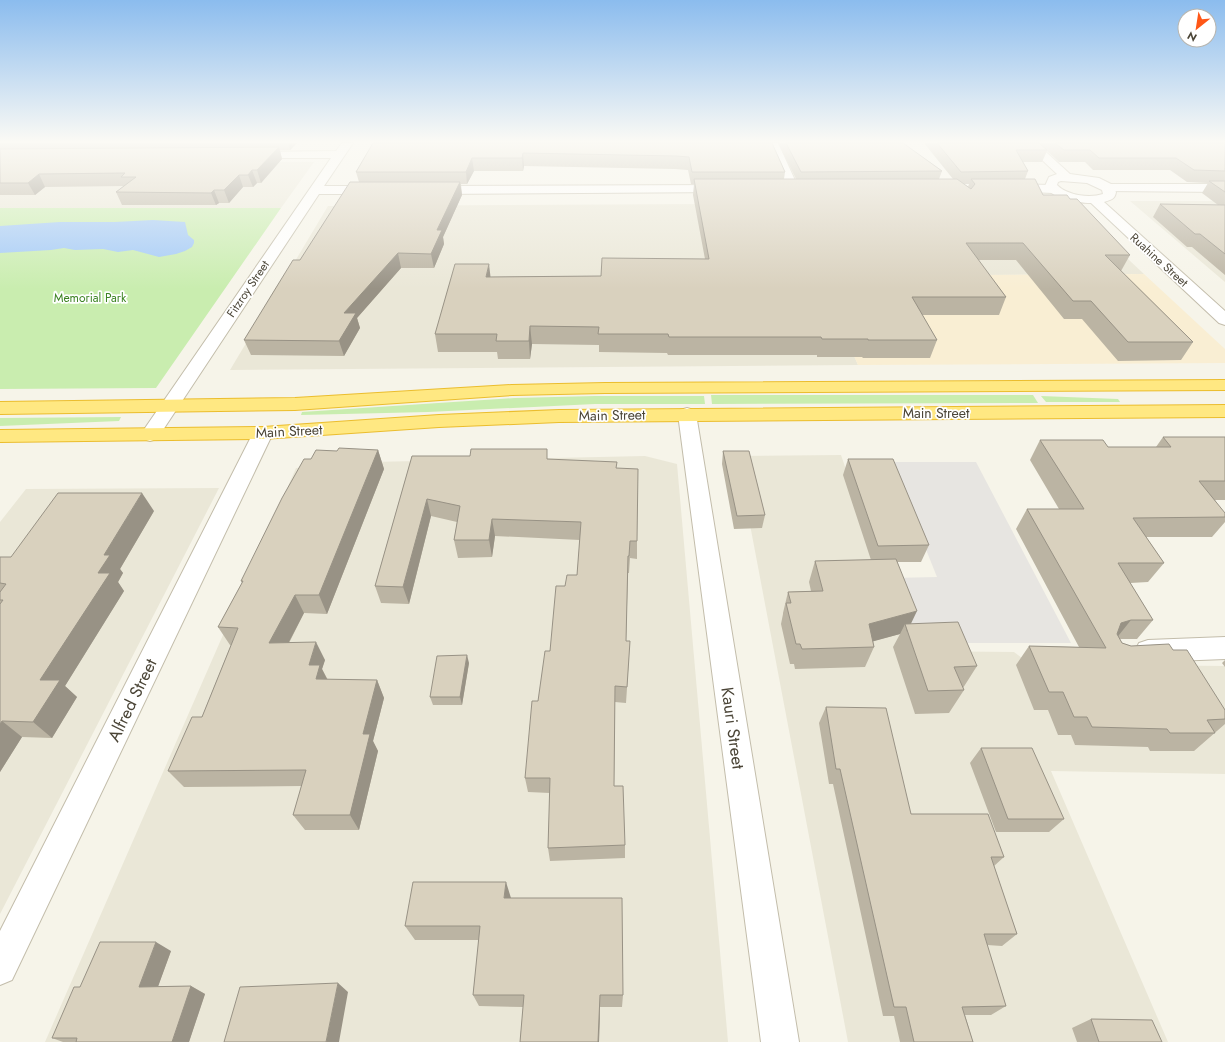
<svg xmlns="http://www.w3.org/2000/svg" width="1225" height="1042" font-family="Jost,sans-serif">
<rect width="100%" height="100%" fill="#f6f4e9"/>
<!-- residential -->
<path fill="#eae7d7" d="M314 162 281 208H0V163Z
M1130 201H1225V282Z
M1067 202 1144 274 833 276 827 293 858 365 230 370 328 206Z
M841 455 908 651 1014 652 1030 664 1225 666V774L1051 771 1168 1042H848L737 456Z
M645 456 677 464 728 1042H45L296 468 371 462Z
M219 488 0 914V522L26 489Z"/>
<!-- commercial -->
<path fill="#f9eed3" d="M1144 274 1225 349V363L858 365 826 293 833 276Z"/>
<!-- green -->
<path fill="#c9edaf" d="M0 208H281L156 388 0 389Z
M711 395H1033L1038 403 712 404Z
M595 396H704L705 404H595L428 412 301 415 302 412 515 398Z
M1041 396 1118 399 1120 402H1046Z
M121 417 119 421 0 426V418Z"/>
<!-- parking -->
<path fill="#e7e5e1" d="M891 462H976L1071 643H915L892 578 937 577Z"/>
<!-- water -->
<path fill="#a1c9f7" d="M153 220 185 222 188 235 194 240V243L192 247 185 251 176 254 159 257 133 250 118 252 103 249 75 250 64 248 51 250 0 253V226L60 222H115Z"/>
<g fill="none" stroke-linecap="round" stroke-linejoin="round">
<!-- minor casing -->
<g stroke="#c3bdab" stroke-width="2">
<path id="minor" d="M342 143H353L324 186H374L378 187 380 190 378 193 374 194H319L157 439 150 441 143 439 140 435 143 431 331 158H252L248 157 246 155 248 153 252 152 336 151Z
M767 143H778L799 189 797 192H789L787 189Z
M1010 184 1053 185 1057 186 1059 189 1057 192 1053 193 1006 191 1004 188 1006 185Z
M1108 184H1225V192L1104 191 1102 188 1104 185Z
M724 185 728 186 730 189 728 192 432 194 428 193 426 190 428 187 432 186Z
M687 408 694 410 696 414 799 1042H761L678 414 680 410Z
M263 427 270 429 273 433 12 980 0 985V931L253 433 256 429Z
M1225 637V659L1148 662 1139 659 1135 651 1139 643 1148 640Z"/>
</g>
<!-- tertiary casing -->
<g stroke="#c3bdab" stroke-width="2">
<path id="tertiary" d="M1024 143H1036L1070 174 1099 178 1111 184 1116 192C1115 199 1111 200 1104 202L1225 311V325L1219 323 1091 203C1075 203 1054 200 1045 186L1049 177 1057 174ZM1061 181 1087 183 1102 190 1103 194C1090 198 1068 196 1057 185L1058 182Z"/>
</g>
<!-- trunk casing -->
<g stroke="#ebbd2e" stroke-width="2">
<path id="trunk" d="M1225 380V390L605 393 512 395 295 410 0 414V402L295 398 512 385 605 383Z
M1225 405V417L559 422 439 427 263 439 0 442V430L263 427 439 415 559 410Z"/>
</g>
<!-- minor -->
<use href="#minor" fill="#fff" fill-rule="evenodd"/>
<!-- tertiary -->
<use href="#tertiary" fill="#fff" fill-rule="evenodd"/>
<!-- trunk -->
<use href="#trunk" fill="#ffe882" fill-rule="evenodd"/>
</g>
<!-- wall -->
<path fill="#bbb4a3" fill-rule="evenodd" d="M0 143H297L290 150H280L282 159 261 183H257L253 187H243L229 203H219L216 205H122L116 192 124 186 45 187 35 195H0Z
M373 143H772L785 172 784 179H796L778 143H903L942 171 939 179H953L924 143H1225V275L1192 247H1187L1153 217 1160 204 1218 205 1202 193 1208 183 1187 182 1170 170H1093L1085 162H1059L1047 151 1042 162H1023L1028 171 1025 179 1043 195 1130 255 1121 271 1193 342 1181 360 1118 361 1082 319H1064L1016 260H978L1006 297 999 315H922L937 340 930 358H863L862 357H817V355H668L667 353 599 352V345L532 344 530 359H498L497 352H438L435 334 490 277 601 276 705 259 693 195 694 184H691L688 170 675 169 524 166 523 171H474L467 184H461L462 195 443 237 444 244 434 268H401L357 318 360 328 344 356 251 355 244 340 300 260 359 182 356 172ZM964 184H969L968 187Z
M1163 437H1225V500H1215L1225 517V522L1212 537H1146L1164 563 1148 582 1130 583 1153 620 1137 639H1120L1122 643 1131 646 1173 650 1225 710V724L1194 751H1150L1148 747 1075 745 1071 735H1058L1048 710H1034L1016 665 1029 646 1079 647 1016 529 1027 509H1059L1030 460 1040 440 1108 447H1156Z
M378 450 384 469 327 614 304 613 289 643 325 660 322 669 328 680H377L384 698 373 741 378 751 359 830H305L293 815 302 786 184 787 168 771 202 717 231 645H230L218 627 242 583 241 581 311 459 337 451Z
M723 451 765 515 762 528 734 529 722 464Z
M412 456 548 459 617 468 637 541V559L630 558 629 573H628L626 641 629 658 626 703 615 702 614 786 625 845V858L550 861 548 848 550 793 528 792 525 778 538 701 565 586 577 575 580 540 495 536 492 557 458 558 454 540 457 522 431 516 409 604 381 603 375 586Z
M848 459 929 545 921 562H897L911 624 977 666 963 688 964 690 949 713 915 714 893 647 900 634 873 641 874 647 865 667 795 669 794 664H790L781 624 783 614V613L788 592 811 591 809 582 815 561 871 560 843 475Z
M154 511 120 569 123 573 118 582 124 591 65 686 77 697 52 738 22 737 0 772V557H11Z
M1225 660V667L1222 663Z
M469 663 462 705H433L430 697Z
M826 707 911 814 1004 857 994 866 1017 934 1002 946 987 945 1006 1006 991 1015H965L973 1042H900L894 1016H883L833 784H829L819 723Z
M981 748 1064 819 1049 832H996L970 763Z
M511 898 623 995 622 1007H600L599 1042H520L523 1007 479 1006 473 995 479 940H415L405 926Z
M171 951 158 986H191L205 994 189 1042H63L52 1038 80 987Z
M1091 1019 1162 1042H1077L1072 1028Z"/>
<!-- shaded-wall -->
<path fill="#989285" d="M288 143H297L290 150Z
M279 147 282 159 261 183 257 170Z
M523 153 524 166 523 171 522 158Z
M472 158 474 171 467 184 466 172Z
M252 170 257 183 253 187 248 175Z
M39 174 45 187 35 195 28 183Z
M239 175 243 187 229 203 224 190Z
M460 182 462 195 443 237 444 244 434 268 431 254 437 230Z
M214 190 219 203 216 205 211 193Z
M398 253 401 268 357 318 360 328 344 356 339 341 344 313Z
M489 264 491 281 486 277Z
M530 326 532 344 530 359 529 341Z
M378 450 384 469 327 614 319 595Z
M142 493 154 511 120 569 123 573 118 582 124 591 65 686 77 697 52 738 33 722 40 680 98 573 104 555Z
M427 499 431 516 409 604 403 587Z
M492 519 495 536 492 557 489 540Z
M295 595 304 613 279 661 269 643Z
M917 611 907 632 905 624 900 634 860 645 869 624Z
M1131 620 1115 640 1106 643 1121 623Z
M316 642 325 660 322 669 329 683 326 697 309 665Z
M467 655 469 663 462 705 460 697Z
M377 680 384 698 373 741 378 751 359 830 350 815 363 734Z
M2 721 22 737 0 772V724Z
M506 882 511 898H504Z
M156 942 171 951 155 995 139 987Z
M338 983 348 992 339 1042H326Z
M191 986 205 994 189 1042H172Z
M600 995V1007L599 1042H598Z"/>
<!-- building -->
<path fill="#d9d1be" stroke="#989285" d="M373 143H772L785 172H692L689 157 676 156 523 153 522 158H472L466 172H356Z
M786 143H903L942 171 801 172Z
M937 143H1039L1047 150H1016L1028 171 961 172Z
M1055 143H1225V171L1194 170 1176 158H1099L1090 150H1064Z
M279 147 257 170H252L248 175H239L224 190H214L211 193 116 192 136 177H121L125 173 39 174 28 183H0V149Z
M694 179H957L971 189 975 184 971 179H1035L1043 195H1067L1070 199H1077L1130 255H1105L1193 342H1128L1091 301H1073L1023 243H966L1006 297H912L937 340H868V339H822L821 337H669L668 334H598L599 327 530 326 529 341H496L497 334H435L455 264H489L486 277 601 276 602 258 709 259Z
M1209 181H1225V192Z
M350 182H460L437 230H442L431 254 398 253 344 313H356L339 341 244 340 293 260H300Z
M1160 204 1225 205V254L1200 234H1195Z
M1163 437H1225V481H1199L1225 513V517L1133 518 1164 563H1118L1153 620H1131L1121 623 1117 634 1122 643 1131 646 1169 644 1173 650H1187L1225 710V719L1207 720 1215 733H1170L1167 729 1092 727 1087 717H1074L1063 692H1049L1029 646 1106 648 1027 509H1084L1040 440H1103L1108 447H1171Z
M339 448 378 450 319 595H295L269 643 316 642 309 665H320L316 679 377 680 363 734H370L350 815H293L306 770 168 771 192 717H202L238 628 218 627 243 581H241L282 498 304 459H311L316 450 337 451Z
M471 449H547V459L617 462 616 468 638 469 637 541H630L629 556H628L626 641H630L627 687 615 686 614 786H623L625 845 548 848 550 778H525L532 701H538L545 651H550L556 586H565L567 575H577L581 522 492 519 489 540H454L460 506 427 499 403 587 375 586 412 456H470Z
M723 451H749L765 515 737 516Z
M848 459H893L929 545 878 546Z
M58 493H142L104 555H110L98 573H110L40 680H60L33 722 2 721 0 724V604L3 600H0V592L6 584 0 583V557H11Z
M896 559 917 611 869 624 874 647 802 649 800 644H796L786 603H791L788 592 823 591 815 561Z
M958 622 977 666 954 667 964 690 928 691 905 624Z
M467 655 460 697H430L437 656Z
M826 707 886 708 911 814H988L1004 857H991L1017 934H984L1006 1006 962 1007 973 1042H914L906 1007H894L840 769H836Z
M981 748H1032L1064 819H1008Z
M413 882H506L504 898H622L623 995H600L598 1042H520L524 995H473L480 926H405Z
M100 942H156L139 987 191 986 172 1042H76L77 1038H52L74 987H80Z
M338 983 326 1042H224L240 987Z
M1091 1019 1152 1020 1162 1042H1099Z"/>
<!-- sky -->
<linearGradient id="sky" x2="0" y2="1"><stop stop-color="#8bbcee"/><stop offset="0.49" stop-color="#fbfaf5"/><stop offset="1" stop-color="#fbfaf5" stop-opacity="0"/></linearGradient>
<rect width="1225" height="289" fill="url(#sky)"/>
<g text-anchor="middle" stroke-width="3.5" stroke-linejoin="round" paint-order="stroke">
<!-- far-street labels -->
<g font-size="12" fill="#4b4537" stroke="#fff">
<text transform="translate(1159 260) rotate(42)" y="4">Ruahine Street</text>
<text transform="translate(248 289) rotate(-56)" y="4">Fitzroy Street</text>
</g>
<!-- far-park labels -->
<g font-size="12" fill="#3c8323" stroke="#fff">
<text x="90" y="302">Memorial Park</text>
</g>
<!-- street labels -->
<g font-size="14" fill="#4b4537" stroke="#fff">
<text x="936" y="418">Main Street</text>
<text transform="translate(612 415) rotate(-1)" y="5">Main Street</text>
<text transform="translate(289 431) rotate(-3)" y="5">Main Street</text>
</g>
<!-- near-street labels -->
<g font-size="17" fill="#4b4537" stroke="#fff">
<text transform="translate(132 700) rotate(-64)" y="6">Alfred Street</text>
<text transform="translate(733 728) rotate(82)" y="6">Kauri Street</text>
</g>
</g>
<!-- north arrow -->
<g transform="translate(1197 28) rotate(210)"><circle r="19" fill="#ffffff" stroke="#b7b5af"/>
<path d="M0-3L7 15L0 10L-7 15Z" fill="#ff5717"/>
<text y="-6" font-size="11" font-weight="bold" text-anchor="middle" fill="#4b4537">N</text>
</g>
</svg>
